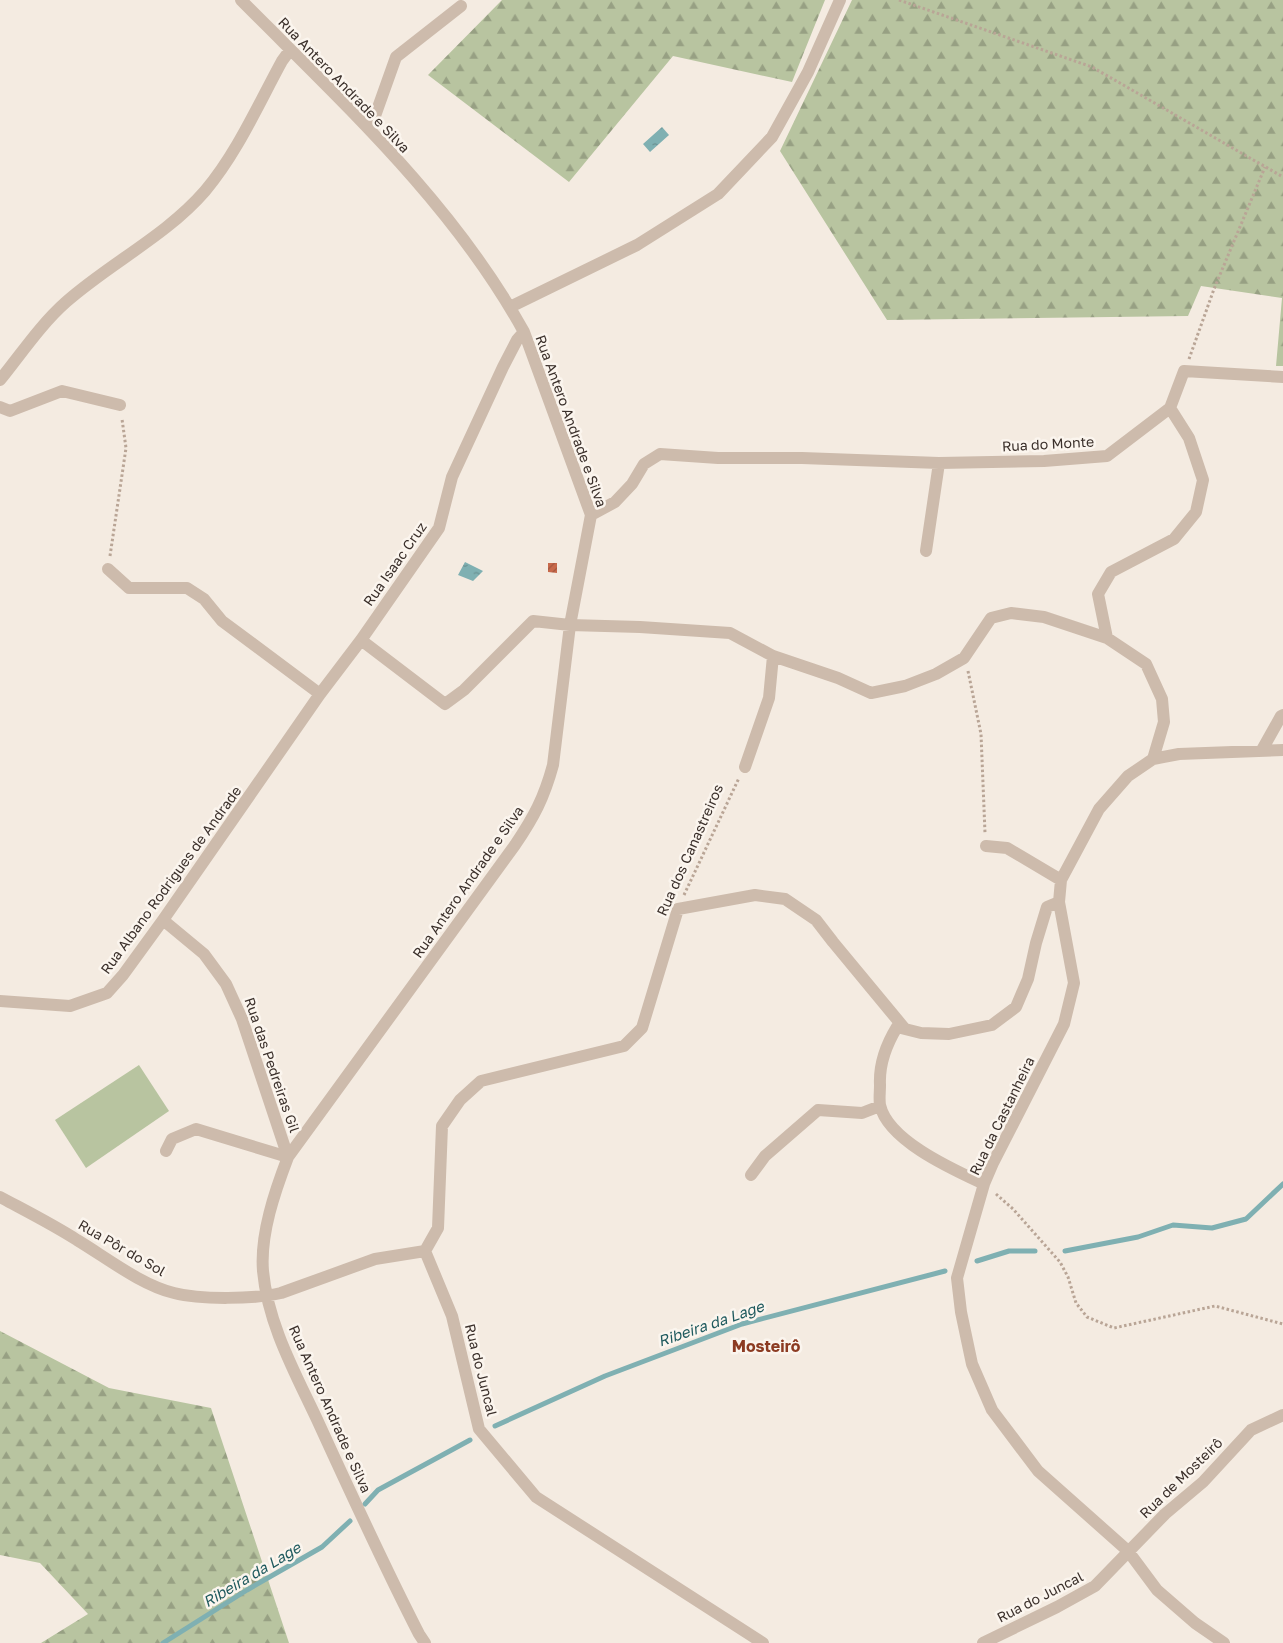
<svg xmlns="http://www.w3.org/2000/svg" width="1283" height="1643" font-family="'Golos Text',sans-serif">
<defs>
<pattern id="forest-firs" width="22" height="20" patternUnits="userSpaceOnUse" patternTransform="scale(1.25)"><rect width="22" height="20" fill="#b8c4a0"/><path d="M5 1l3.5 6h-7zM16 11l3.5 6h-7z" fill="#97a083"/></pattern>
<pattern id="water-ripples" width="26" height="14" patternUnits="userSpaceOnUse" patternTransform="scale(1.25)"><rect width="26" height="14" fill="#7fb0b2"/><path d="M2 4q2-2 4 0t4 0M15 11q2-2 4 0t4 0" fill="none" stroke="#699091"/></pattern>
<pattern id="building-hatch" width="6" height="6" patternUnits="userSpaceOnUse" patternTransform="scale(1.25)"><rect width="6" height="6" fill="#c8694b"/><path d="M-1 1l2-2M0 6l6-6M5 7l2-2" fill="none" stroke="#a4573f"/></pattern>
</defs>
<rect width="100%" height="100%" fill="#f4ebe1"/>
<!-- green -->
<path fill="#b8c4a0" d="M139 1065 169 1111 86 1168 55 1120Z"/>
<!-- forest -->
<path fill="url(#forest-firs)" d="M502 0H825L792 82 673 56 569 182 428 75Z
M852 0H1283V366H1276L1282 298 1201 286 1188 316 887 320 780 151Z
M0 1331 109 1388 211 1408 289 1643H41L88 1614 40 1563 0 1555Z"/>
<!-- water -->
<path fill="url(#water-ripples)" d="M662 127 669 135 650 152 643 144Z
M465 562 483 571 473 581 458 575Z"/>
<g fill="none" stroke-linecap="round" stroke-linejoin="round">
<!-- stream -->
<path stroke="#7fb0b2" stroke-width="5" d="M1065 1251 1138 1237 1173 1225 1212 1228 1246 1219 1283 1184
M977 1261 1009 1251H1035
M495 1426 605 1376 742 1324 945 1271
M365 1504 378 1490 470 1440
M163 1643 247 1590 322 1547 350 1521"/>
</g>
<!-- building -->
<path fill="url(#building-hatch)" d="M548 563H557V573L548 572Z"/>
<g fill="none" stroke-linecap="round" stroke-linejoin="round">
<!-- path -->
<path stroke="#b9a596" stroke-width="3" stroke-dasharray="2.5 2.5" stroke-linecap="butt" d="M899 0 1092 67 1283 177
M1189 359 1214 289 1265 167
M110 556 126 448 122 419
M968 671 981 734 985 833
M684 895 739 778
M996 1194 1013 1209 1060 1262 1068 1277 1076 1303 1087 1317 1114 1328 1215 1306 1283 1324"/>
<!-- minor -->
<path stroke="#cdbbac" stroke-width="12" d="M241 0C343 103 453 203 524 332L591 515 570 625 553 765C544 798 534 817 515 845L288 1157C275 1191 260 1234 263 1271 268 1326 297 1376 320 1426 352 1496 384 1566 419 1634L425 1643
M370 130 396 57 461 6
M510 307 637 245 718 194 772 137 808 72 840 0
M0 380C21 354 41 324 66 302 110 263 166 236 205 191 237 153 258 105 282 61L290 50
M0 407 10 411 62 391 120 405
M1170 408 1184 371 1283 377
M591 515 615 502 632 484 644 464 660 454 718 458H802L939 463 1044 461 1107 456 1170 408
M926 551 939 463
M108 569 129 588H187L204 599 222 621 320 694
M361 640 445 704 464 690 533 621 570 625 640 627 730 633 773 656 838 678 871 693 905 686 936 674 964 658 991 618 1011 613 1044 617 1107 638
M1262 750 1281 716 1283 715
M1153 759 1164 722 1162 699 1146 664 1107 638 1098 594 1111 572 1174 539 1196 512 1203 480 1189 438 1170 408
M745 767 769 698 773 656
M986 846 1007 848 1061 880
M163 920 204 954 226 984 242 1019 288 1157
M0 1001 70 1006 107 993 123 975 163 920 320 694 361 640 439 528 452 477 503 367 517 340 524 332
M166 1151 172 1139 196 1129 288 1157
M751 1175 765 1156 818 1110 862 1113 880 1106
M984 1184C954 1170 888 1141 880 1105 879 1099 880 1092 880 1085 879 1065 886 1045 897 1027L921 1033 949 1034 992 1025 1016 1007 1028 979 1036 943 1047 907 1059 902
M0 1197C26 1211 52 1224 77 1240 107 1258 141 1285 174 1293 201 1300 255 1299 281 1293L375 1259 425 1251
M425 1251 438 1228 442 1126 460 1100 481 1081 624 1046 642 1028 678 909 755 895 785 899 816 920 833 942 905 1029
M425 1251 452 1316 479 1429 536 1497 763 1643
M983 1643 1057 1607 1095 1586 1165 1514 1203 1482 1251 1430 1283 1415
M1224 1643 1195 1623 1157 1590 1128 1551 1038 1471 992 1410 972 1364 961 1312 957 1278 984 1184 993 1163 1064 1024 1074 983 1059 902 1061 880 1099 809 1128 776 1153 759 1179 754 1283 750"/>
</g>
<g text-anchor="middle" stroke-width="5" stroke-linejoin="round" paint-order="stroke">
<!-- street labels -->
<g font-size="14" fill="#3b302b" stroke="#fbf5ee">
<text transform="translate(344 85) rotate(46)" y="5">Rua Antero Andrade e Silva</text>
<text transform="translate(571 421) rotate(70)" y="5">Rua Antero Andrade e Silva</text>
<text transform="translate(1048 444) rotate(-3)" y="5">Rua do Monte</text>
<text transform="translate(395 564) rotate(-55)" y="5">Rua Isaac Cruz</text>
<text transform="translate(690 850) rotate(-66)" y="5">Rua dos Canastreiros</text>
<text transform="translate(171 880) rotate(-54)" y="5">Rua Albano Rodrigues de Andrade</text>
<text transform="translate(468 882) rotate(-55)" y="5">Rua Antero Andrade e Silva</text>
<text transform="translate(272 1065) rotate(71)" y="5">Rua das Pedreiras Gil</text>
<text transform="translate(1002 1116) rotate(-64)" y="5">Rua da Castanheira</text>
<text transform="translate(122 1248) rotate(30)" y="5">Rua Pôr do Sol</text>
<text transform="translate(481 1370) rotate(76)" y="5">Rua do Juncal</text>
<text transform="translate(330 1409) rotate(66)" y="5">Rua Antero Andrade e Silva</text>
<text transform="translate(1181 1478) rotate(-44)" y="5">Rua de Mosteirô</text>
<text transform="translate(1040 1597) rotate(-27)" y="5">Rua do Juncal</text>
</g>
<!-- water labels -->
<g font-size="15" font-style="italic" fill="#1f5a5e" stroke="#fbf5ee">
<text transform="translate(711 1324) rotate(-19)" y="5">Ribeira da Lage</text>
<text transform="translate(252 1575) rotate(-31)" y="5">Ribeira da Lage</text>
</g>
<!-- quarter labels -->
<g font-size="16" font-weight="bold" fill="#8c3b22" stroke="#fbf5ee">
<text x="766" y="1352">Mosteirô</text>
</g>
</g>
</svg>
